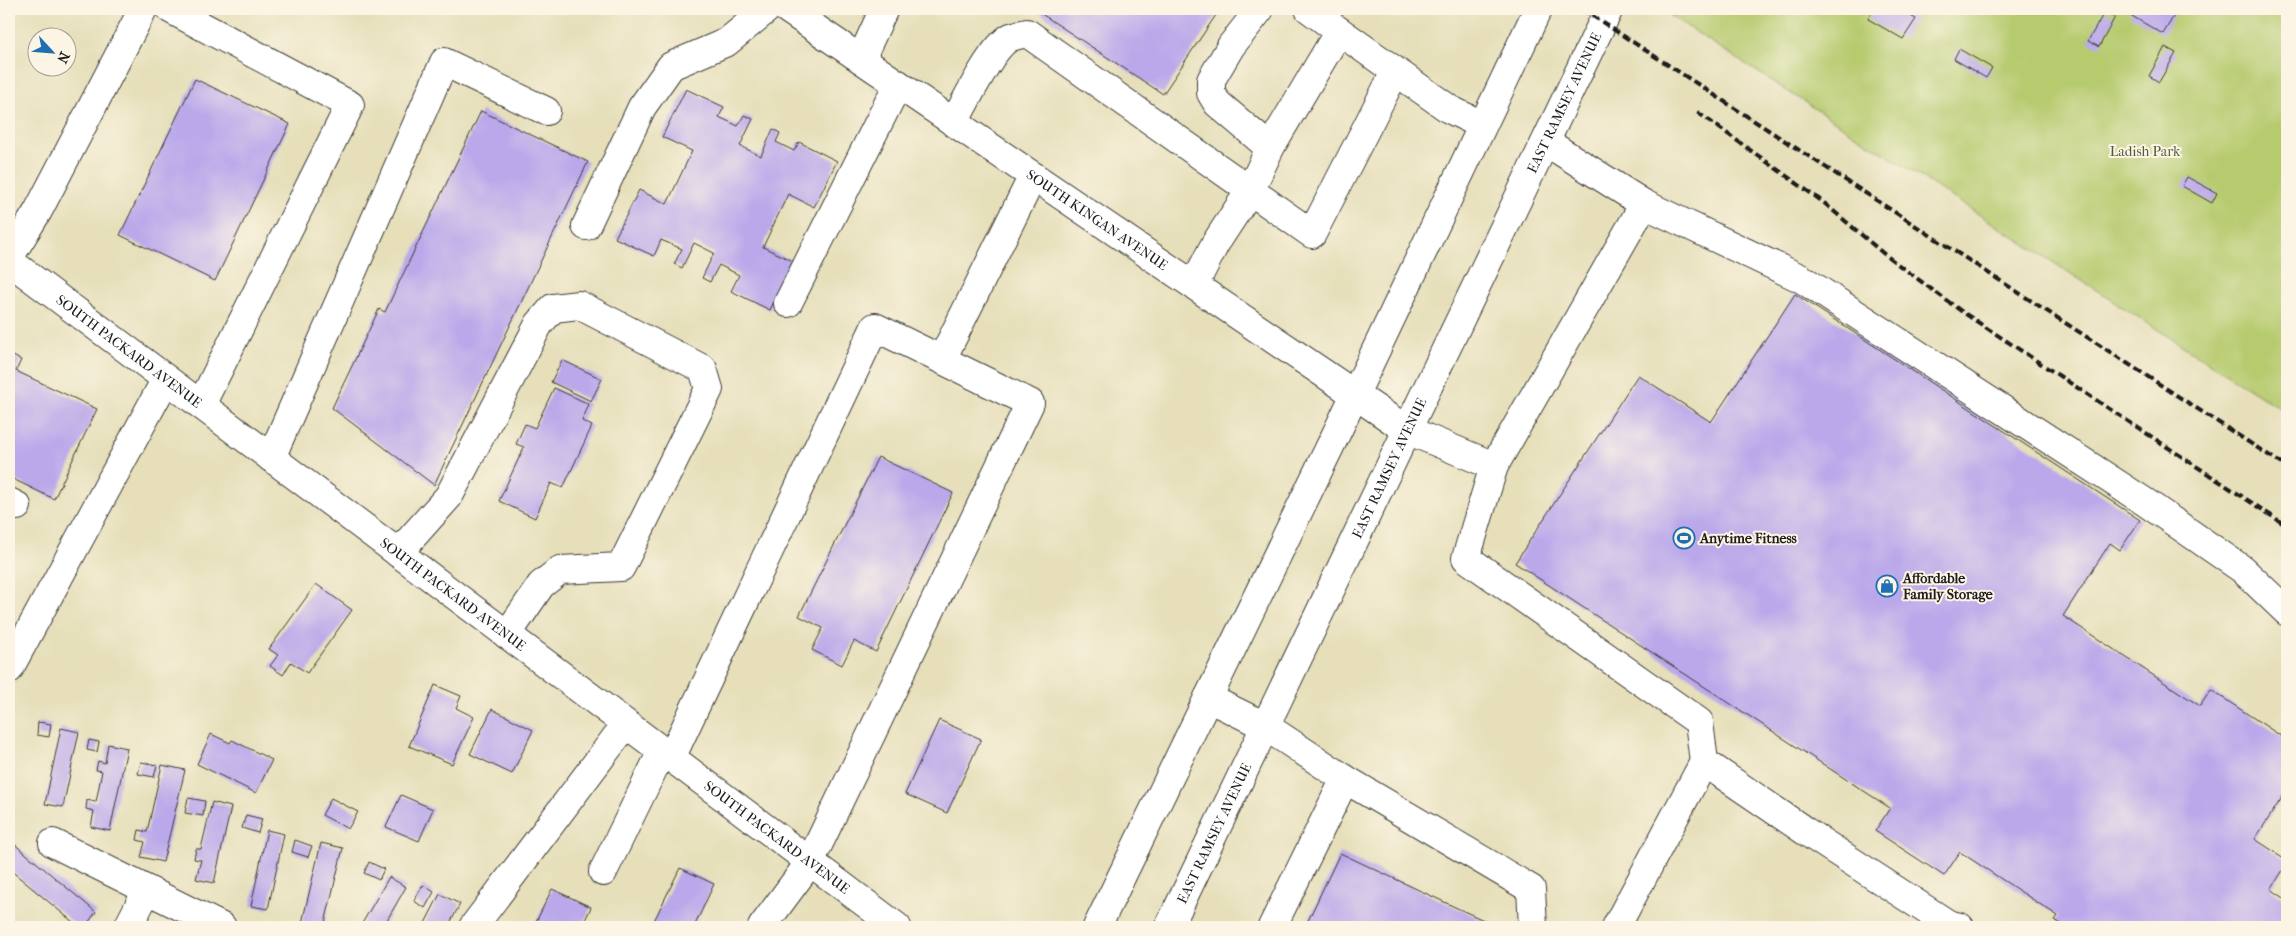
<svg xmlns="http://www.w3.org/2000/svg" width="2296" height="936" font-family="'IM FELL French Canon',serif">
<rect width="100%" height="100%" fill="#fcf5e5"/>
<filter id="ink" filterUnits="userSpaceOnUse"><feTurbulence type="fractalNoise" baseFrequency=".02" numOctaves="2"/><feDisplacementMap in="SourceGraphic" scale="10" xChannelSelector="R" yChannelSelector="G"/><feConvolveMatrix kernelMatrix="1 2 1 2 8 2 1 2 1" color-interpolation-filters="sRGB"/></filter>
<filter id="wash" filterUnits="userSpaceOnUse"><feTurbulence type="fractalNoise" baseFrequency=".0096" numOctaves="4" result="noise"/><feDisplacementMap in="SourceGraphic" scale="20" xChannelSelector="R" yChannelSelector="G"/><feGaussianBlur stdDeviation="1.12" result="paint"/><feColorMatrix in="noise" values="0 0 0 0 0 0 0 0 0 0 0 0 0 0 0 0 0 1.4 0 .05"/><feComposite in="paint" operator="in"/></filter>
<g filter="url(#wash)">
<rect width="100%" height="100%" fill="#e6dfba"/>
<!-- green -->
<path fill="#b6ca6e" stroke="#697345" d="M1660 9H2287V413Z"/>
<g id="blocks">
<!-- building -->
<path fill="#baa8ea" d="M1034 9H1220L1163 94Z
M1874 9H1898L1916 19 1903 39 1868 19Z
M2133 9H2178L2163 34 2130 15Z
M2105 11 2115 17 2099 47 2088 41Z
M2165 47 2176 53 2159 82 2149 76Z
M1959 49 1992 68 1986 78 1954 59Z
M195 79 290 124 215 281 120 235Z
M686 89 724 107 719 117 738 126 744 115 753 119 740 146 761 156 773 129 780 133 776 142 794 151 799 142 837 161 814 207 788 194 763 247 793 261 770 310 731 291 739 275 719 265 710 282 702 278 714 253 694 243 682 268 674 264 682 249 661 240 654 256 615 238 639 190 667 204 692 151 662 137Z
M481 111 588 162 434 485 332 408 379 309 385 312Z
M2187 177 2217 193 2212 203 2182 186Z
M1795 294 2140 520 2120 550 2110 543 2063 616 2200 706 2211 690 2287 740V790L2255 839 2287 860V864L2271 889 2287 900V927H2066L2055 920 2058 916 1960 852 1944 876 1875 831 1890 808 1515 563 1638 375 1711 422Z
M9 354 21 360 16 371 97 409 54 499 9 477Z
M562 360 602 379 591 401 551 382Z
M554 388 589 404 582 421 592 426 563 488 551 483 535 518 499 501 524 447 516 444 525 424 535 428Z
M878 457 953 493 876 652 854 641 842 665 812 650 823 628 799 616Z
M316 584 352 610 307 673 291 662 283 675 270 666 278 655 269 649Z
M435 685 461 696 456 708 474 717 452 764 409 746Z
M492 709 533 730 512 774 470 754Z
M939 720 981 739 947 813 905 794Z
M38 722 51 724 49 737 37 735Z
M61 728 79 732 63 807 45 804Z
M211 734 230 743 232 740 272 760 256 793 197 764Z
M89 740 99 742 97 752 87 750Z
M108 744 127 748 110 831 91 827 94 811 86 809 87 800 96 802 102 771 96 770 98 761 105 763Z
M141 762 157 765 154 777 138 774Z
M162 765 185 770 163 862 141 857 145 842 137 840 139 830 147 832Z
M401 795 433 809 419 841 386 827Z
M188 798 205 801 203 816 185 813Z
M331 798 358 812 348 829 322 815Z
M212 802 231 807 214 883 196 879 201 860 194 859 196 849H201Z
M246 815 262 819 258 833 242 828Z
M267 830 284 834 268 909 251 906Z
M295 840 312 846 308 857 292 852Z
M13 843 96 912 85 927H79L9 869V848Z
M321 843 343 848 324 927H301Z
M1340 853 1457 908 1499 927H1305Z
M369 862 384 869 379 880 364 873Z
M680 868 714 884 694 927H651Z
M389 877 406 887 383 927H360Z
M423 885 434 892 425 908 414 901Z
M552 889 591 907 582 927 534 926Z
M440 894 460 904 448 927H423Z"/>
</g>
</g>
<g filter="url(#ink)">
<use href="#blocks" fill-opacity="0" stroke="#3a3934" stroke-width="1"/>
<g fill="none" stroke-linecap="round" stroke-linejoin="round">
<!-- minor casing -->
<g stroke="#3a3934" stroke-width="30">
<g id="minor">
<path d="M170 9 350 105 201 405"/>
<path id="s1" d="M787 9 1407 430 1494 466 1466 558 1699 722 1704 762 1805 831 1948 924 1960 927"/>
<path d="M1260 9 1231 46 1211 80V93L1217 103 1270 148"/>
<path d="M1309 9 1339 31"/>
<path d="M861 59 884 9"/>
<path d="M954 123C964 104 993 45 1011 37 1016 35 1022 34 1027 33L1312 234 1395 72"/>
<path d="M1546 142 1644 204 1802 279 2145 502 2242 569 2287 612"/>
<path d="M586 226 642 107 671 66 727 42 767 9"/>
<path d="M9 258 38 211 143 9"/>
<path id="s2" d="M9 261 897 927"/>
<path d="M1194 285 1215 244 1251 189 1270 148 1339 31 1449 109 1482 125"/>
<path d="M788 303 898 84"/>
<path d="M942 359 1033 176"/>
<path d="M271 458 444 62 546 111"/>
<path d="M1494 466 1644 204"/>
<path d="M9 502 17 506"/>
<path d="M398 553 449 496 539 324 553 308 579 305 703 369 709 389 621 567 560 570 541 585 507 635"/>
<path d="M9 669 166 379"/>
<path d="M1208 698 1265 726 1345 779 1272 927"/>
<path d="M671 758 875 327 1030 403 810 862 762 927"/>
<path d="M1345 779 1531 889 1533 927"/>
<path d="M53 843 222 927"/>
<path d="M603 872 662 751"/>
<path d="M128 927 147 890"/>
<path d="M473 927 626 724"/>
<path d="M1097 927 1338 430 1538 9"/>
<path id="s3" d="M1169 927 1609 9"/>
<path d="M1616 927 1704 762"/>
</g>
</g>
<!-- minor -->
<use href="#minor" stroke="#fff" stroke-width="28"/>
<!-- rail -->
<path stroke="#1c1c1c" stroke-width="4" stroke-dasharray="8 4" stroke-linecap="butt" d="M1582 9 2287 467
M1697 112 1823 202 1884 254 1961 311 2287 526"/>
</g>
</g>
<!-- icons -->
<defs>
<g id="stadium-ring" transform="scale(1.125)"><circle r="9.5" fill="#fcf5e5" stroke="#1f6fb2" stroke-width="1.5"/><path d="M0-5a6.5 5 0 1 0 0 10a6.5 5 0 1 0 0-10ZM-3.5-1.8h7v3.6h-7Z" fill="#1f6fb2"/></g>
<g id="shop-ring" transform="scale(1.125)"><circle r="9.5" fill="#fcf5e5" stroke="#1f6fb2" stroke-width="1.5"/><path d="M-5-2.5h2.3a2.7 3.5 0 0 1 5.4 0H5L5.5 6h-11ZM-1.5-2.5h3a1.5 2.3 0 0 0-3 0Z" fill="#1f6fb2"/></g>
</defs>
<g fill-rule="evenodd">
<use href="#stadium-ring" x="1684" y="538"/>
<use href="#shop-ring" x="1887" y="586"/>
</g>
<g text-anchor="middle" stroke-width="4" stroke-linejoin="round" paint-order="stroke">
<!-- street labels -->
<g font-size="14" fill="#1c1c1c" stroke="#fcf5e5">
<text dy="5" stroke="none"><textPath href="#s3" startOffset="914">EAST RAMSEY AVENUE</textPath></text>
<text dy="5" stroke="none"><textPath href="#s1" startOffset="375">SOUTH KINGAN AVENUE</textPath></text>
<text dy="5" stroke="none"><textPath href="#s2" startOffset="150">SOUTH PACKARD AVENUE</textPath></text>
<text dy="5" stroke="none"><textPath href="#s3" startOffset="509">EAST RAMSEY AVENUE</textPath></text>
<text dy="5" stroke="none"><textPath href="#s2" startOffset="555">SOUTH PACKARD AVENUE</textPath></text>
<text dy="5" stroke="none"><textPath href="#s3" startOffset="104">EAST RAMSEY AVENUE</textPath></text>
<text dy="5" stroke="none"><textPath href="#s2" startOffset="960">SOUTH PACKARD AVENUE</textPath></text>
</g>
<!-- park labels -->
<g font-size="14" fill="#525939" stroke="#fcf5e5">
<text x="2145" y="156">Ladish Park</text>
</g>
<!-- poi labels -->
<g font-size="14" font-weight="bold" fill="#1c1c1c" stroke="#fcf5e5" text-anchor="start">
<text x="1700" y="543">Anytime Fitness</text>
<text x="1903" y="583">Affordable<tspan x="1903" dy="16">Family Storage</tspan></text>
</g>
</g>
<!-- margin -->
<rect width="2296" height="936" fill="none" stroke="#fcf5e5" stroke-width="30"/>
<!-- north arrow -->
<g transform="translate(52 52) rotate(116)"><circle r="24" fill="#fcf5e5" stroke="#a29e95"/>
<path d="M0-4L9 19L0 12L-9 19Z" fill="#1f6fb2"/>
<text y="-8" font-size="14" font-weight="bold" text-anchor="middle" fill="#1c1c1c">N</text>
</g>
</svg>
